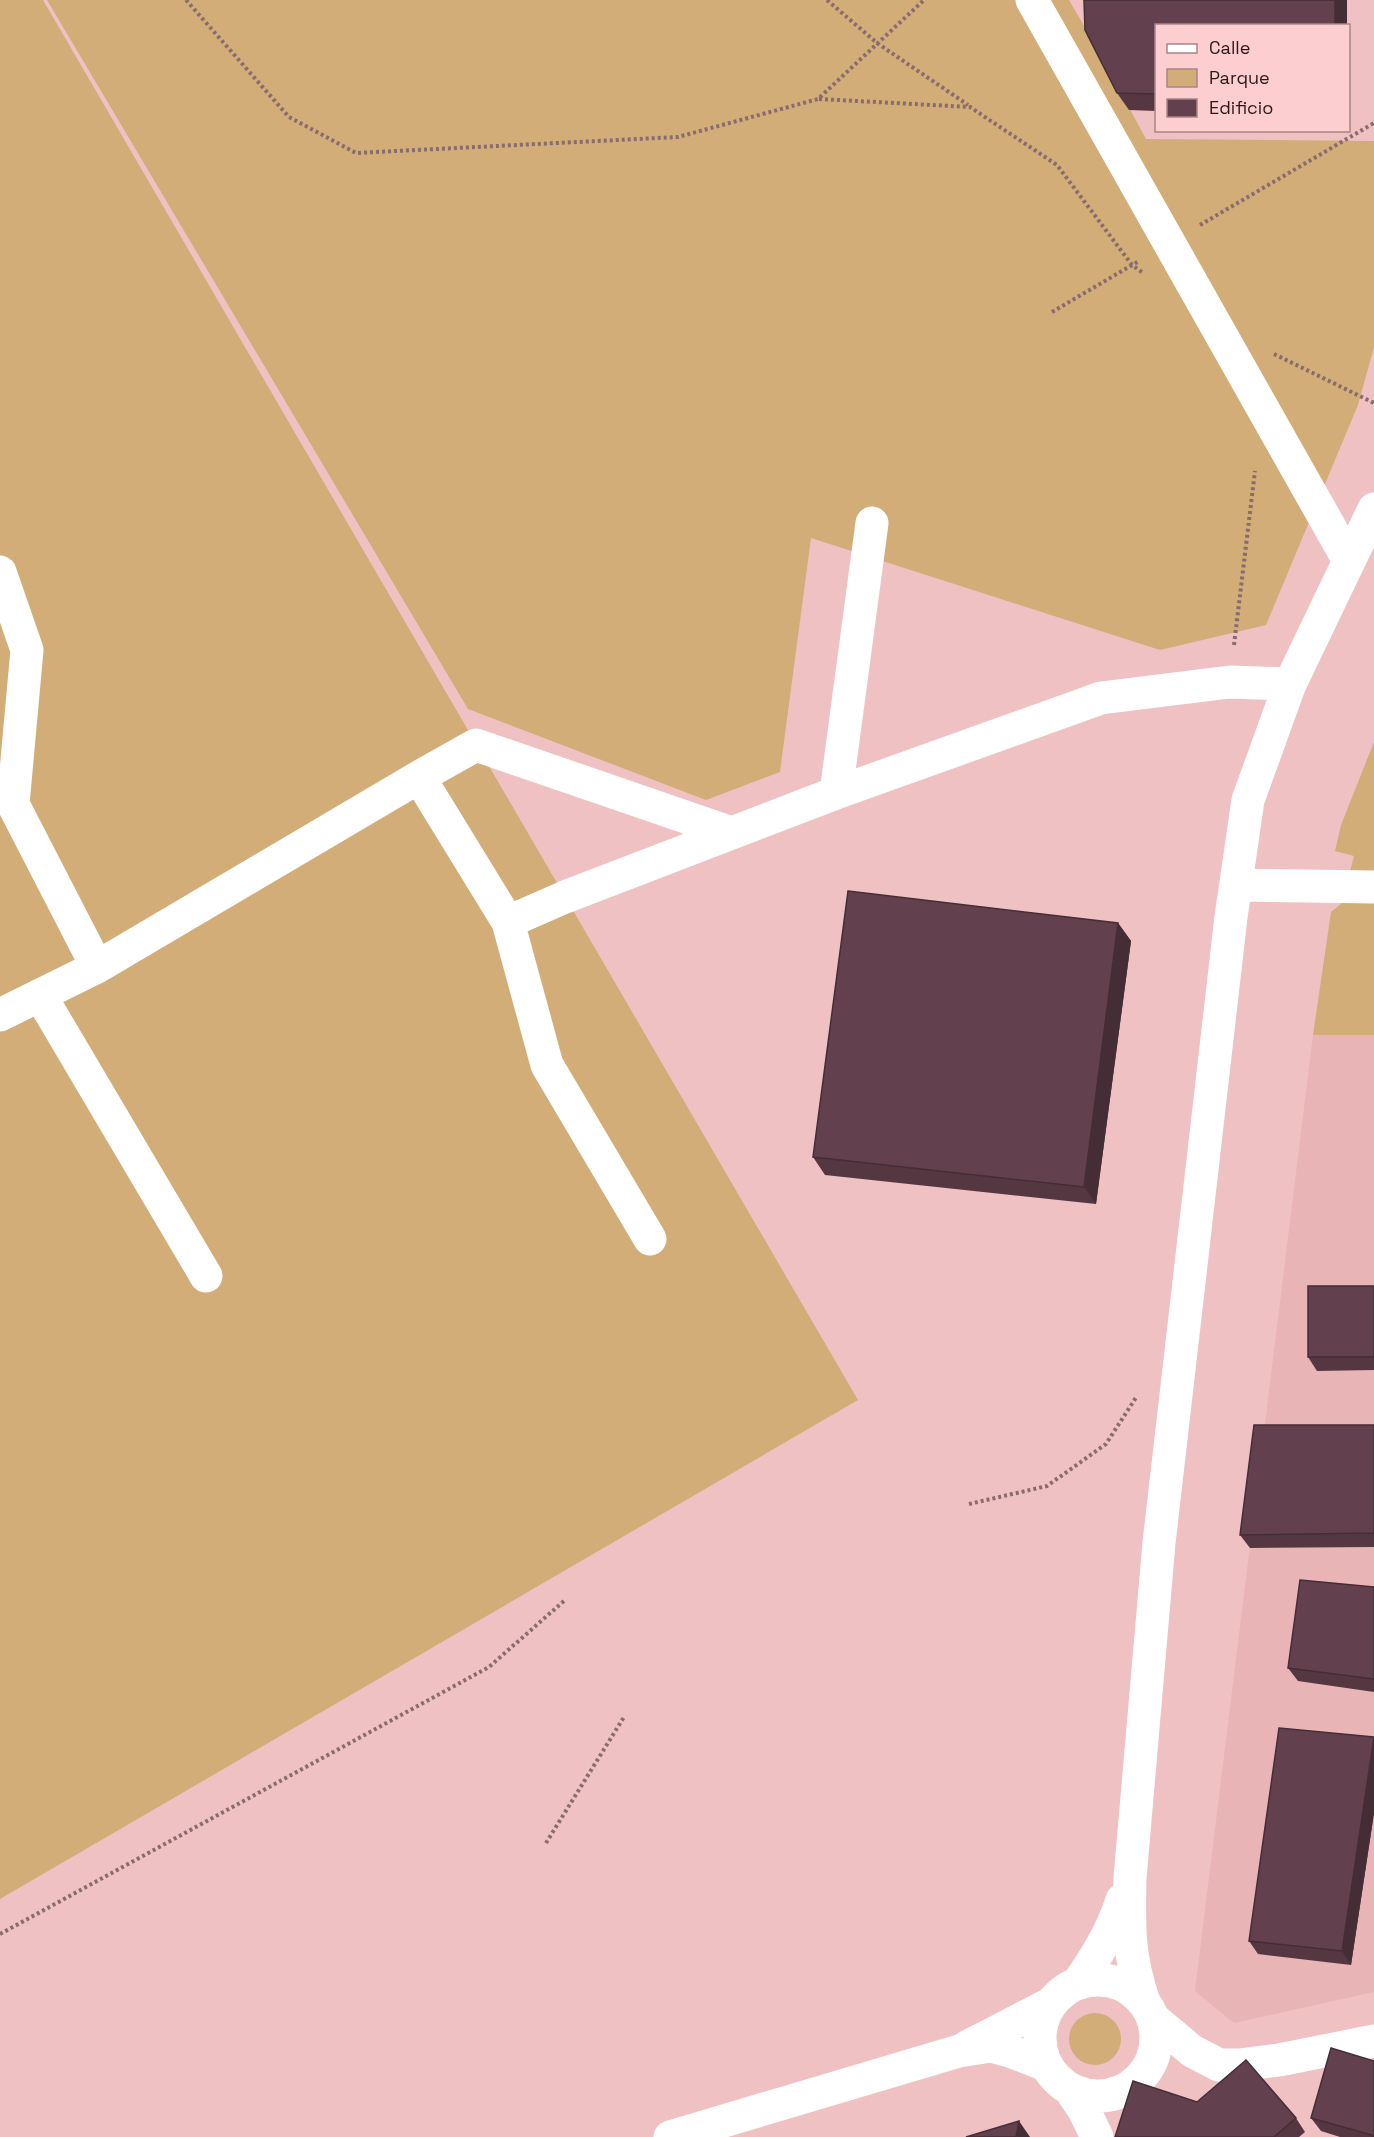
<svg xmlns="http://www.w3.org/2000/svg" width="1374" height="2137" font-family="'Space Grotesk',sans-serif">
<rect width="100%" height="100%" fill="#efc1c3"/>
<!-- built -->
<path fill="#e9b4b6" d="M1313 1035H1374V1992L1234 2023 1195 1991Z"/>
<!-- green -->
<path fill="#d2ad78" d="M0 0H43L858 1400 0 1899Z
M47 0H1069L1097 48 1146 139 1374 141V347L1358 405 1266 625 1160 650 811 538 780 772 706 800 468 709Z
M1374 742V1035H1313L1331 912 1342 903 1354 856 1335 851 1341 825Z
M1069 2039a26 26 0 1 1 52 0a26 26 0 1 1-52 0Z"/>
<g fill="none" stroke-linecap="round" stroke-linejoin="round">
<!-- path -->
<path stroke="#8a6b6d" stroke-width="4" stroke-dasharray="3 3" stroke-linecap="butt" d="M186 0 289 117 356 153 678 137 818 99 924 0
M827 0 877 43 968 105
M819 99 970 107 1057 165 1132 265 1143 273
M1200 225 1374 123
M1052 312 1139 261
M1274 354 1374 403
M1234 645 1255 471
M969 1504 1047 1486 1106 1444 1137 1396
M546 1843 624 1717
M0 1934 489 1667 565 1600"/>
<!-- minor -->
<path stroke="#fff" stroke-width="33" d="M1032 0 1349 561
M0 572 27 650 13 804 97 967
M419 777 476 745 732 833
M836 793 872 523
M1236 885 1374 887
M508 922 547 1065 650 1239
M40 995 206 1276
M0 1015 97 967 419 777 508 922 565 897 836 793 1101 698 1230 682 1290 684
M1078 1983C1097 1956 1112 1931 1122 1900
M1144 2002C1128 1955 1129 1927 1130 1878L1159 1543 1231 917 1248 800 1290 684 1374 509"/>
<!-- major -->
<path stroke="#fff" stroke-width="33" d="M1040 2038a58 58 0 1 1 116 0a58 58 0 1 1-116 0Z
M1154 2019 1192 2051 1219 2065H1239L1279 2060 1374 2041
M967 2047 1050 2004
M1069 2088 1084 2110 1097 2137
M670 2137 959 2051 991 2046 1010 2051 1046 2065"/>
</g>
<!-- wall -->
<path fill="#553742" d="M1156 26V111L1129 110 1117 93Z
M1118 923 1131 941 1096 1204 825 1175 813 1157Z
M1374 1286V1370L1317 1371 1308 1357Z
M1374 1425V1547L1250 1548 1240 1535Z
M1374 1587V1692L1298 1681 1288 1668Z
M1374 1737V1813L1351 1965 1258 1954 1249 1941Z
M1374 2061V2137H1340L1321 2131 1311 2118Z
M1197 2102 1296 2118 1305 2132 1299 2137H1115Z"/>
<!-- shaded-wall -->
<path fill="#452d36" d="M1335 0H1347V26H1335Z
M1118 923 1131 941 1096 1204 1084 1187Z
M1374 1737V1813L1351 1965 1342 1951Z
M1019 2121 1030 2137H1016Z"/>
<!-- building -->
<path fill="#63404d" stroke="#452d36" stroke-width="1.5" d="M1084 0H1335V26H1156V94L1117 93 1085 30Z
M848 891 1118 923 1084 1187 813 1157Z
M1308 1286H1374V1357H1308Z
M1254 1425H1374V1533L1240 1535Z
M1300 1580 1374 1587V1679L1288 1668Z
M1279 1728 1374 1737 1342 1951 1249 1941Z
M1331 2048 1374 2061V2137H1372V2135L1311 2118Z
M1246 2060 1296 2118 1274 2137H1115L1133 2081 1197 2102Z
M1019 2121 1016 2137H966Z"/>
<!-- legend -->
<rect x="1155" y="24" width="195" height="108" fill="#fcced0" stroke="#a88587" stroke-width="1.5"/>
<rect x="1167" y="44" width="30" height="9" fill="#ffffff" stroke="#a88587" stroke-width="1.5"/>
<text x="1209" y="54" font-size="18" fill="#291819">Calle</text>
<rect x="1167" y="69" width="30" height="18" fill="#d2ad78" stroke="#a88587" stroke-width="1.5"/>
<text x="1209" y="84" font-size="18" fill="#291819">Parque</text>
<rect x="1167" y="99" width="30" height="18" fill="#63404d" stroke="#a88587" stroke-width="1.5"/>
<text x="1209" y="114" font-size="18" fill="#291819">Edificio</text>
</svg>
